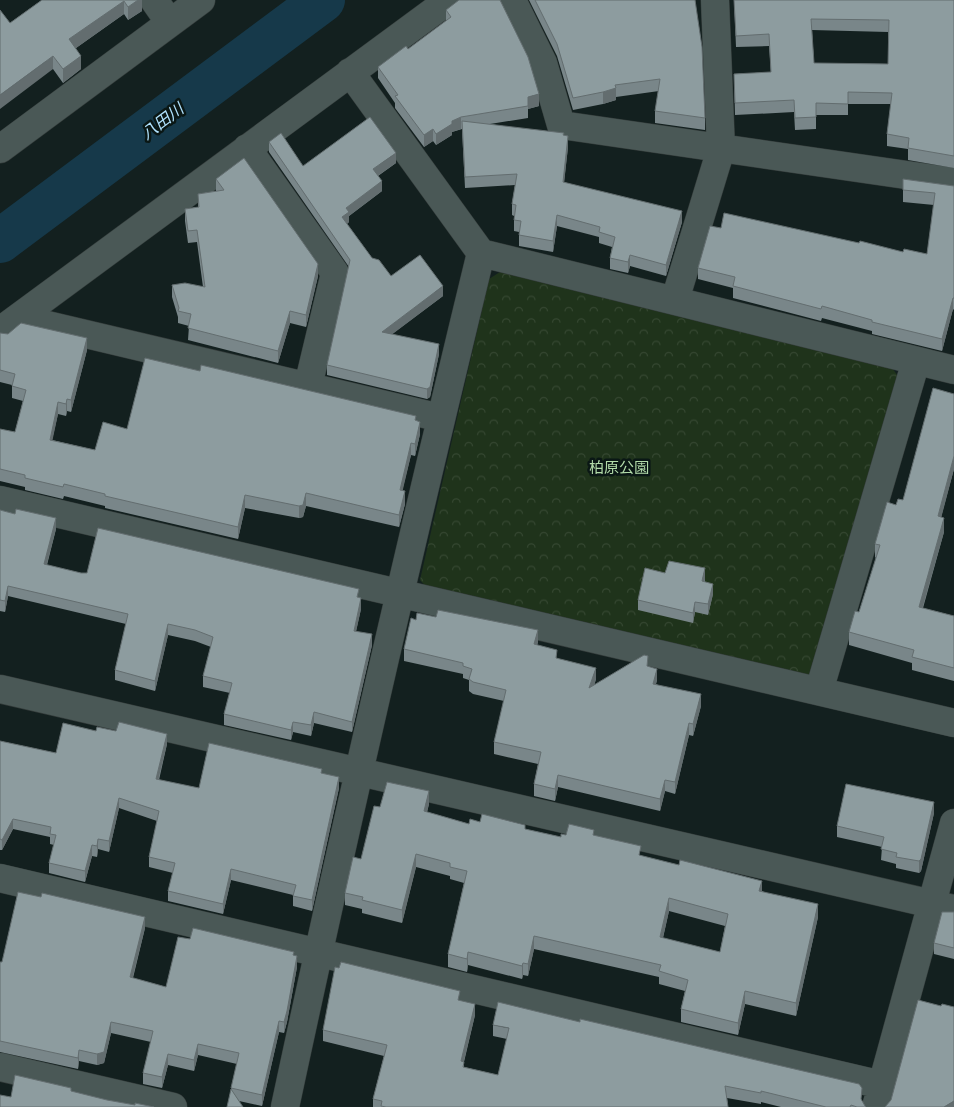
<svg xmlns="http://www.w3.org/2000/svg" width="954" height="1107" font-family="Montserrat,'Noto Sans JP',sans-serif">
<defs>
<pattern id="park-crowns" width="20" height="18" patternUnits="userSpaceOnUse" patternTransform="scale(1.25)"><rect width="20" height="18" fill="#1f331b"/><path d="M2 6a3 3 0 1 1 6 0M12 15a3 3 0 1 1 6 0" fill="none" stroke="#354731"/></pattern>
</defs>
<rect width="100%" height="100%" fill="#13201f"/>
<!-- park -->
<path fill="url(#park-crowns)" d="M500 272 892 368 898 376 812 673 804 676 428 589 420 580 489 279Z"/>
<g fill="none" stroke-linecap="round" stroke-linejoin="round">
<!-- river -->
<path stroke="#16394a" stroke-width="44" d="M0 241 323 0"/>
<!-- street casing -->
<g stroke="#353d3c" stroke-width="29">
<path id="street" d="M154 0 170 23
M512 0 543 63 561 125 954 182
M247 148 335 273 308 386
M0 149 201 0
M481 253 954 370
M675 300 721 149 715 0
M18 318 441 418
M0 331 449 0
M0 500 954 723
M0 689 954 909
M819 691 916 361
M0 878 882 1085
M0 1067 173 1107
M285 1107C346 822 412 537 481 253L350 72
M876 1107 954 823"/>
</g>
<!-- street -->
<use href="#street" stroke="#4a5856" stroke-width="28"/>
</g>
<!-- wall -->
<path fill="#798689" fill-rule="evenodd" d="M42 0H142V11L128 20 124 14 76 48 81 69 63 83 53 69 10 23Z
M529 0H695L705 118V130L655 123V111L659 91 616 97V100L603 104 573 110 557 56Z
M734 0H954V168L908 160V149L887 146V134L891 104H848V115H816V129L795 130 794 112 735 115 734 74 771 72 769 46 736 47ZM812 30 888 32V64L814 63Z
M446 10 539 106 528 109V118L490 124 564 135 568 147 564 182 682 222 666 276 630 266 628 273 610 269V258L612 247 599 243V237L557 226 553 252 519 246V232L514 231V216L512 215V204L515 185 465 188 462 129 452 132V135L436 145 433 141 424 147 395 108V103L378 78V67L408 49 446 21Z
M269 142 303 166 396 163 378 176 382 191 349 216V222L347 224 372 258 391 276 443 296 392 334 439 354 430 397 427 399 327 375V365L349 267 269 152Z
M216 179 318 276 306 327 290 323 278 363 188 340 189 326 178 323V317L172 297V285L203 287 197 242 188 243 185 221V209L198 207V194L216 191Z
M952 186H954V310L953 309 942 351 872 334V331L822 318 821 321 733 298V288L698 279V268L721 228 859 243 903 252 927 254 934 205 903 202V190Z
M0 333 87 350 71 412 67 411 66 416 58 414 52 440 95 450 127 429 416 421 420 434 415 456 411 455 402 491 405 504 399 527 306 506 303 517 299 518 245 508 238 539 105 508V506L64 496 63 499 25 490V487L0 481V429L15 432 23 401 12 398V385L0 382Z
M954 394V469L941 517 944 532 923 608 954 616V681L912 670V663L849 645V632L859 612 876 558 875 557V544L903 500Z
M0 510 15 514 56 529 47 565 81 573 359 597 361 609 356 631 372 645 352 732 314 723 311 736 293 732 291 740 224 725V714L230 693 203 687V676L211 647 195 641 168 635 155 691 115 680V670L126 624 8 596 5 612 0 611Z
M665 573 705 579V582L713 594 708 615 695 612 693 623 638 610V600Z
M436 617 538 642 537 645 557 658 596 679 594 686 648 666 657 680 656 684 701 706 693 736 689 735 675 794 665 791 660 811 558 787 555 801 534 796V784L538 764 494 754V742L504 701 473 694 469 691V680L463 678V674L404 661V649L416 620Z
M96 731 167 744 159 780 199 788 322 773 339 788 312 911 293 906V895L231 880 223 914 168 901V891L173 873 149 867V857L157 821 119 808 109 852 98 849 97 857 92 856 85 882 49 873V863L54 845 50 844V837L13 829 2 850H0V741L56 753Z
M429 804 427 812 469 824 480 822 525 829 561 837 566 835H594L641 856 762 891 818 917 796 1016 745 1004 738 1035 681 1022V1009L685 991 659 984V977L534 949 528 976 523 975 522 979 468 965 467 972 448 967V954L464 883 450 879V876L416 867 402 923 362 913V909L345 905V893L361 859 380 807ZM669 911 725 926 720 952 663 938Z
M934 813 921 871 919 873 896 868V864L881 860 882 847 837 837V826Z
M954 912V959L934 954V943Z
M145 928 133 978 166 987 190 939 294 956 297 967 287 1022 284 1033 279 1032 262 1106 239 1101 231 1090 237 1064 198 1055 194 1071 168 1065 162 1088 143 1084V1073L151 1042 111 1033 104 1063 97 1065 79 1061 78 1069 0 1052V962H2Z
M460 1000 475 1015 464 1062V1067L498 1075 507 1039 493 1036V1025L862 1101 865 1106 866 1107H781L761 1102V1104L727 1098 728 1107H373V1099L384 1056 323 1041V1030Z"/>
<!-- shaded-wall -->
<path fill="#636d6f" d="M138 0H142V11L128 20V7Z
M124 1V14L69 53V39Z
M53 56V69L0 109V95Z
M81 56V69L63 83V69Z
M616 88V100L603 104V92Z
M539 94V106L528 109V97Z
M461 117V129L452 132V135L436 145V134L452 121Z
M433 129V141L424 147V135Z
M568 136V147L563 193V182Z
M396 153V163L373 179V169Z
M382 181V191L349 216V222L342 227V217L346 208Z
M682 211V222L666 276V265Z
M557 215V226L553 252V241Z
M630 255V266L628 273V262Z
M318 264V276L306 327V315Z
M443 286V296L382 342V332Z
M953 298V309L942 351V339Z
M290 311V323L278 363V351Z
M87 338V350L71 412V400Z
M439 344V354L430 397 427 399V389Z
M67 399V411L66 416V404Z
M58 402V414L50 452V440Z
M420 422V434L415 456V444Z
M411 443V455L400 502V490Z
M954 456V469L938 530V516Z
M405 491V504L399 527V515Z
M306 493V506L303 517 299 518V506Z
M245 495V508L238 539V527Z
M56 518V529L44 575V564Z
M944 518V532L919 620V607Z
M705 568V579L702 592V581Z
M713 584V594L708 615V604Z
M8 586V596L5 612V601Z
M361 598V609L354 641V631Z
M695 602V612L693 623V613Z
M168 624V635L155 691V681Z
M538 630V642L534 656V644Z
M372 634V645L352 732V722Z
M596 668V679L589 700V688Z
M657 669V680L653 695V684Z
M701 694V706L693 736V724Z
M314 712V723L311 736V725Z
M293 722V732L291 740V730Z
M689 723V735L675 794V782Z
M167 734V744L156 789V779Z
M558 775V787L555 801V789Z
M339 777V788L312 911V900Z
M665 780V791L660 811V799Z
M429 791V804L424 824V811Z
M119 798V808L109 852V841Z
M934 802V813L921 871 919 873V861Z
M13 819V829L2 850V840Z
M98 839V849L97 857V846Z
M92 845V856L85 882V871Z
M416 854V867L402 923V910Z
M231 869V880L223 914V904Z
M762 881V893L759 891Z
M669 898V911L660 950V937Z
M818 904V917L796 1016V1003Z
M145 917V928L130 988V977Z
M534 936V949L528 976V964Z
M468 952V965L467 972V959Z
M297 956V967L287 1022 284 1033V1022Z
M523 963V975L522 979V966Z
M745 991V1004L738 1035V1023Z
M475 1004V1015L461 1073V1061Z
M279 1021V1032L262 1106V1095Z
M111 1022V1033L104 1063 97 1065V1054Z
M198 1044V1055L194 1071V1060Z
M79 1050V1061L78 1069V1058Z
M168 1054V1065L162 1088V1077Z
M954 1101V1107H944Z"/>
<!-- building -->
<path fill="#8d9c9f" stroke="#636d6f" fill-rule="evenodd" d="M42 0H138L128 7 124 1 69 39 81 56 63 69 53 56 0 95V10L10 23Z
M459 0H500L528 57 539 94 528 97V106L461 117 452 121V124L436 134 433 129 424 135 395 96 398 95 378 67 406 46 408 49 451 17 446 10Z
M535 0H695L702 47 705 118 655 111 660 79 615 85 616 88 603 92 573 98 557 44Z
M734 0H954V156L908 148 909 138 887 134 892 93 848 92V104L816 103V117L795 118 794 100 735 103 734 74 771 72 769 34 736 36ZM811 19 889 20 888 64 814 63Z
M370 117 396 153 373 169 382 181 346 208 349 212 342 217 372 258 379 260 391 276 420 255 443 286 382 332 439 344 430 387 427 389 327 365 350 260 269 142 281 133 303 166Z
M462 121 564 133 563 135 568 136 563 182 682 211 666 265 630 255 628 262 610 258 615 237 599 232 600 227 557 215 553 241 519 235 521 221 514 220 516 205 512 204 517 174 465 177Z
M244 158 318 264 306 315 290 311 278 351 188 328 191 314 178 311 179 308 172 285 185 283 205 287 197 230 188 231 185 209 199 207 198 194 224 190 216 179Z
M903 179 954 186V298H953L942 339 872 322V320L822 306 821 309 733 286 735 277 698 268 710 226 721 228 724 213 859 243 860 241 903 252 904 249 927 254 935 193 903 190Z
M21 323 87 338 71 400 67 399 66 404 58 402 50 440 95 450 103 422 127 429 145 358 200 371 201 365 416 416 415 420 420 422 415 444 411 443 400 490 405 491 399 515 306 493 303 505 299 506 245 495 238 527 105 496V494L64 484 63 487 25 478V475L0 469V429L15 432 26 390 12 386 15 374 0 370V333L8 334Z
M933 388 954 394V456L938 516 944 518 919 607 954 616V668L912 657 914 650 849 632 855 611 859 612 880 545 875 544 887 502 896 505 898 499 903 500Z
M16 509 56 518 44 564 81 573H87L98 528 359 589 357 597 361 598 354 631 372 634 352 722 314 712 311 725 293 722 291 730 224 714 232 683 203 676 213 637 195 630 168 624 155 681 115 670 128 614 8 586 5 601 0 600V510L15 514Z
M669 561 705 568 702 581 713 584 708 604 695 602 693 613 638 600 645 568 665 573Z
M438 610 538 630 534 644 557 650 556 658 596 668 589 688 644 655 648 656 647 666 657 669 653 684 701 694 693 724 689 723 675 782 665 780 660 799 558 775 555 789 534 784 541 752 494 742 506 690 473 682 469 679 472 669 463 666V663L404 649 411 618 416 620 417 613 436 617Z
M119 722 167 734 156 779 199 788 209 743 322 769 321 773 339 777 312 900 293 896 296 885 231 869 223 904 168 891 175 863 149 857 159 811 119 798 109 841 98 839 97 846 92 845 85 871 49 863 56 835 50 834 51 827 13 819 2 840 0 839V741L56 753 63 723 96 731 97 727 116 731Z
M387 782 429 791 424 811 469 824 470 819 480 822 482 814 525 825V829L561 837V834L566 835 569 824 594 830 593 835 641 846 639 855 679 865 680 860 762 881 759 891 818 904 796 1003 745 991 738 1023 681 1009 688 980 659 971 661 965 534 936 528 964 523 963 522 966 468 952 467 959 448 954 467 871 450 867V863L416 854 402 910 362 900 363 897 345 893 353 857 361 859 374 806 380 807ZM669 898 728 914 720 952 660 937Z
M846 784 934 802 921 859 919 861 896 857 897 853 881 849 884 837 837 826Z
M18 892 41 897 42 893 145 917 130 977 166 987 178 937 190 939 193 928 294 952 293 955 297 956 287 1011 284 1022 279 1021 262 1095 231 1088 239 1053 198 1044 194 1060 168 1054 162 1077 143 1073 153 1031 111 1022 104 1052 97 1054 79 1050 78 1058 0 1041V962H2Z
M942 912H954V948L934 943Z
M341 962 460 991 458 1000 475 1004 461 1061 464 1062 463 1067 498 1075 509 1028 493 1025 498 1002 580 1022V1019L859 1084 862 1088 861 1099 865 1106 866 1107H857L851 1105 850 1107H826L761 1091V1093L725 1086 728 1107H386L381 1106 382 1101 373 1099 387 1045 323 1030 335 967 339 968Z
M918 1000 941 1006 942 1004 954 1007V1101L944 1107H885L891 1100Z
M15 1075 71 1088V1091L107 1100 135 1105V1103L154 1107H0V1095L11 1097Z
M231 1089 243 1107H227Z"/>
<g text-anchor="middle" stroke-width="5" stroke-linejoin="round" paint-order="stroke">
<!-- park labels -->
<g font-size="15" fill="#b2daa9" stroke="#0a1715">
<text x="619" y="473">柏原公園</text>
</g>
<!-- water labels -->
<g font-size="16" font-style="italic" fill="#b1e3ff" stroke="#0a1715">
<text transform="translate(162 121) rotate(-37)" y="6">八田川</text>
</g>
</g>
</svg>
